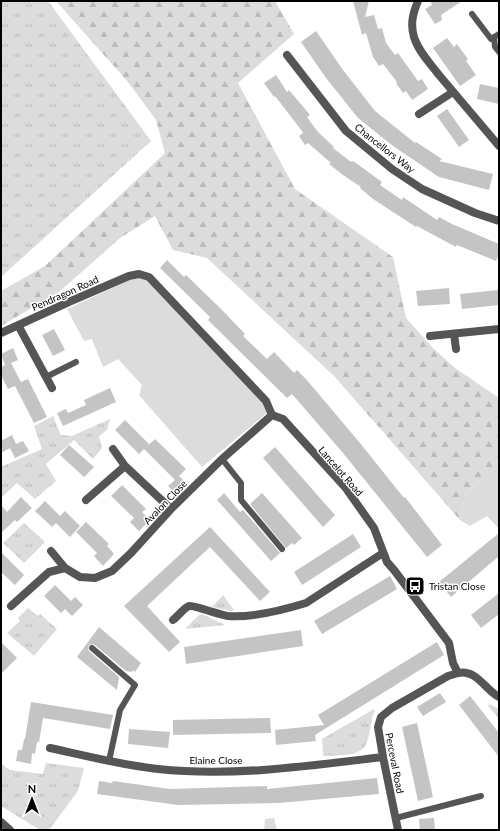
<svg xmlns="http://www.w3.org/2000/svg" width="500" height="831" font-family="Lato,sans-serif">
<defs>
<pattern id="grass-tufts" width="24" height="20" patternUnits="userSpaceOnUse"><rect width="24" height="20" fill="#dcdcdc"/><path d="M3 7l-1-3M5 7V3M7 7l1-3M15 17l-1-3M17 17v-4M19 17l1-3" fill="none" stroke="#bbb"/></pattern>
<pattern id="forest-firs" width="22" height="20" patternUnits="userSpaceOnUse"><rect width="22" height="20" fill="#dcdcdc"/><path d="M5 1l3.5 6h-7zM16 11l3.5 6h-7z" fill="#bbb"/></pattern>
</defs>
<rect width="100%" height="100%" fill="#fff"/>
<!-- grass -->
<path fill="url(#grass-tufts)" d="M1 1H48L151 141 1 277Z
M53 416 61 435 72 436 110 419 107 430 99 436 102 448 93 459 74 440 46 464 56 481 35 499 17 483 1 498V467L42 449 34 426Z
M24 523 45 542 24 563 3 543Z
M223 595 234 610 231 611 212 607Z
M28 608 38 616 40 614 57 629 34 656 7 633 20 621 18 618Z
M202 614 225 625 185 629 198 616Z
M490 704 499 709V719L488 706Z
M374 709 375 712 373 714C371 723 370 733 367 742 362 758 336 755 323 756L322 739Z
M46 763 84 768 78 791 49 830H40L1 806V764L10 770 43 774Z"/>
<!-- forest -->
<path fill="url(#forest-firs)" d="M56 1H275L294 34 238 83 295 189 393 257 406 318 433 348 455 368 499 398V464L466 493 460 520 335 377 207 258 173 250 155 216 120 238 59 292 1 326V291L45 266 165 153 156 120 128 82Z"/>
<!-- green -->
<path fill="#dcdcdc" d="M139 277 149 280 264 402 268 412 202 467 139 395 142 385 118 359 103 367 92 339 84 341 67 309 130 280Z
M499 464V529L487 516 470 526 460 520 466 493Z
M274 818 277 830H264L265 819Z"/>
<!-- building -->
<path fill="#c4c4c4" d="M353 1H369L365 17 374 15 378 29 382 28 386 43 395 55 398 53 418 81 422 79 428 89 412 100 406 91 403 93 396 83 397 82 383 64 379 66 373 57 366 33 362 35Z
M430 1H462L441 15 442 20 435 24 425 9 432 5Z
M316 31 343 70 375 111 415 143 416 142 442 159 439 161 493 174 489 190 439 177 393 146 358 118 326 78 301 42Z
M447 38 454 47 457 44 468 59 466 61 476 75 460 86 433 48Z
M276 75 287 92 289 90 310 115 307 117 318 132 334 147 333 148 351 162 353 161 382 182 380 185 402 200 403 197 437 220 439 217 452 224 499 244V254L496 261 457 245 456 247 417 226 416 227 373 199 360 188 361 187 343 175 329 164 331 163 308 143 305 145 299 136 303 133 302 131 275 96 274 97 264 83Z
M480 84 499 88V104L477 99Z
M447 109 469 140 459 147 437 116Z
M167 260 184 277 186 275 223 311 245 334 243 336 267 359 274 352 294 373 297 370 306 379 360 443 404 498 405 497 442 545 427 557 343 453 292 394 287 398 208 320 210 317 160 268Z
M449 288 450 304 418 306 416 291Z
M499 290V305L462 309 460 294Z
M54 329 65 350 53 356 42 335Z
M13 348 18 360 11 363 21 382 28 379 47 417 34 423 15 386 8 389 1 375V367L5 365 1 354Z
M110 388 116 402 63 426 57 413 66 409 68 413 86 405 84 400Z
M125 420 149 444 139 454 115 430Z
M12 435 16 444 23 441 29 451 15 458 10 448 1 453V441Z
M155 439 186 469 179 476 187 484 176 494 168 486 175 480 144 449Z
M69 445 94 467 84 477 60 455Z
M275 447 335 515 323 527 263 458Z
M122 485 146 509 142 512 150 520 139 531 130 522 134 518 111 496Z
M224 493 240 512 243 510 280 553 271 561 217 500Z
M262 493 302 538 294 545 292 543 286 548 250 504Z
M21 497 32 508 17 522 15 520 1 533V505L7 512Z
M45 501 60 516 65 511 80 526 70 537 56 523 52 527 35 511Z
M86 522 109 544 107 546 114 554 103 566 94 556 97 553 76 532Z
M210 527 270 592 260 601 210 547 147 606 180 642 169 652 124 606Z
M499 533V556L451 597 439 582Z
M353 534 361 547 302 585 294 572Z
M1 552 24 575 15 585 1 572Z
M390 576 397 589 322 634 314 621Z
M55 585 71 601 75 597 83 605 72 616 65 609 61 613 44 596Z
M499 593V614L481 628 471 615Z
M99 627 141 663 135 672 133 670 132 672 126 671 95 645 92 644 89 645 88 648 89 651 119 677 117 690 77 657Z
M301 630 303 646 186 664 184 647Z
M1 642 17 658 1 674Z
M437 642 444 655 315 735 316 741 276 745 275 730 324 725 318 715Z
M440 693 446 702 423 716 417 707Z
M470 696 499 733V757L459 705Z
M31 702 113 715 110 729 43 718 39 742H37L35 754 32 753 31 764 16 761 18 750H22L24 739H25Z
M270 718 271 733 173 735V720Z
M417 723 433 797 418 801 402 727Z
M129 729 170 732 168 748 128 744Z
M377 778 379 794 279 803 178 805 97 794 99 781 112 783 113 781 170 789 267 786V789Z
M434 818 435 830H420L419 819Z"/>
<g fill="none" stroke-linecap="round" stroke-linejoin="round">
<!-- service -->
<path stroke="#555" stroke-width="6" d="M472 14 491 39 499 34
M494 37 495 47 499 52
M46 377 76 362
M222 459 241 483V500L282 549
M92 648 135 685 120 710 109 761
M396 818 481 796"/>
<!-- minor -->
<path stroke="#555" stroke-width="8" d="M418 1C413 13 410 24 414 37 418 51 430 63 439 75 459 99 479 122 499 146
M287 55 346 131 392 169 422 189 475 213 499 221
M419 114 453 92
M18 325 52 388
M1 333 71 301 129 276 139 274 149 277 266 401 272 415 283 419 345 487 374 528 387 562 394 570 449 643 453 663 458 673C477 669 485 690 499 697
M454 334 456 349
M430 336 499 329
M113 449 125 466 171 509
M86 500 125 466
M51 551 65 568 80 577 95 578 112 571 131 553 171 509 222 459 272 415
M11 606 49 572 65 568
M173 620C178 616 184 608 189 606 192 605 221 615 228 616 252 618 283 610 306 603L383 553
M50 748C86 756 121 765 158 769 233 777 308 766 383 757
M1 822 10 830
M398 830 383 757 378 727 381 717 392 708 448 676 458 673"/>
</g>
<!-- icons -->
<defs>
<g id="bus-square" transform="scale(1)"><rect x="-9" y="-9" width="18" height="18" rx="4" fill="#000" stroke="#fff"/><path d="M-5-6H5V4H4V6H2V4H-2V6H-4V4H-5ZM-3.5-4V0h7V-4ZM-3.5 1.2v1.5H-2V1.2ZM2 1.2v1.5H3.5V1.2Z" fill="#fff"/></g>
</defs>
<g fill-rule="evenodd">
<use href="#bus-square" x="415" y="586"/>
</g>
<g text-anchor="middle" stroke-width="3" stroke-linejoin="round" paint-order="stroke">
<!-- street labels -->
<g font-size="10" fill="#000" stroke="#fff">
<text transform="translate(385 148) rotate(38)" y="4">Chancellors Way</text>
<text transform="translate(65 293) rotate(-24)" y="4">Pendragon Road</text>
<text transform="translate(341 471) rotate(49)" y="4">Lancelot Road</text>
<text transform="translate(165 502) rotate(-46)" y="4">Avalon Close</text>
<text x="216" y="764">Elaine Close</text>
<text transform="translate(395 763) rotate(79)" y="4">Perceval Road</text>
</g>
<!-- poi labels -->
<g font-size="10" fill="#000" stroke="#fff" text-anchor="start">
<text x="429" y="590">Tristan Close</text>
</g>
</g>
<!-- border -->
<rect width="500" height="831" fill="none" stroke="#000000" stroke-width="4"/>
<!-- north arrow -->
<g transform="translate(32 799)" stroke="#ffffff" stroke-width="3" paint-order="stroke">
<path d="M0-3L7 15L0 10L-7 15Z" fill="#000000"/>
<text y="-6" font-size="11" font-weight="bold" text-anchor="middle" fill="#000000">N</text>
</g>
</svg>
